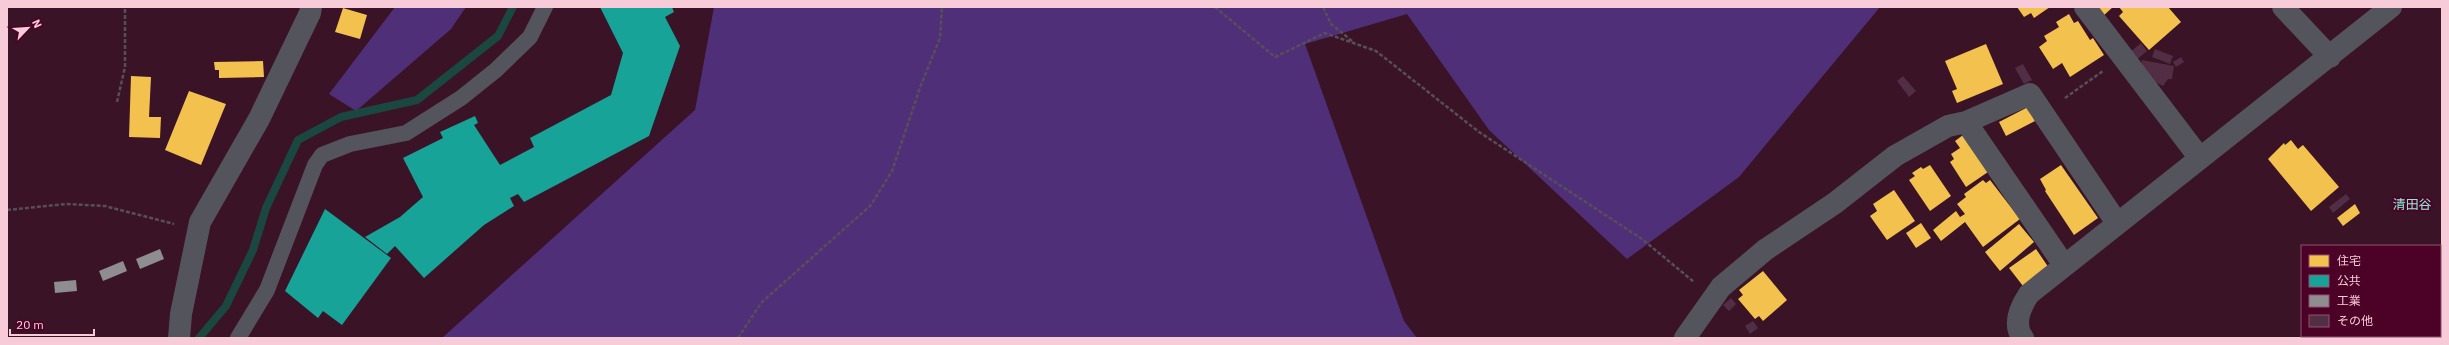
<svg xmlns="http://www.w3.org/2000/svg" width="2449" height="345" font-family="'IBM Plex Sans','Noto Sans JP',sans-serif">
<rect width="100%" height="100%" fill="#3a1326"/>
<!-- green -->
<path fill="#502f79" d="M395 7H466L451 29 356 111 329 94Z
M714 7H1880L1739 177 1627 259 1489 130 1407 14 1305 44 1404 321 1417 338H442L695 110Z"/>
<!-- homes -->
<path fill="#f2c14e" d="M2017 7H2050L2034 18 2031 13 2024 17Z
M2095 7H2113L2103 16Z
M2119 7H2168L2181 22 2149 50 2119 16 2123 12Z
M343 8 367 15 360 39 335 32Z
M2069 14 2074 23 2078 21 2090 40 2093 38 2104 55 2070 77 2062 63 2053 69 2039 47 2047 41 2044 36 2059 27 2056 22Z
M1986 44 2003 84 1957 103 1952 91 1957 89 1945 61Z
M263 61 264 77 219 78V70H215L214 62Z
M131 76 151 77 149 117H161L160 138 129 137Z
M189 91 226 104 201 165 165 150Z
M2028 107 2035 121 2006 136 1999 122Z
M1963 135 1988 172 1966 187 1950 162 1954 159 1951 154 1960 148 1955 141Z
M2291 140 2298 149 2303 145 2339 187 2311 211 2268 159 2284 143 2285 145Z
M1930 165 1951 196 1930 211 1909 180 1915 176 1912 173 1921 167 1923 169Z
M2061 165 2098 218 2074 235 2045 191 2046 190 2040 179Z
M1983 180 1986 183 1990 180 2020 219 1983 247 1965 222 1941 241 1933 230 1956 211 1960 217 1965 214 1957 204 1966 197 1964 194Z
M1894 190 1915 221 1887 240 1870 216 1877 211 1873 204Z
M2355 204 2360 213 2343 226 2337 218Z
M1921 223 1931 238 1916 248 1906 233Z
M2019 224 2034 242 2000 271 1985 252Z
M2036 249 2049 268 2023 286 2009 268Z
M1763 271 1787 300 1763 321 1759 316 1755 319 1738 299 1743 295 1739 290Z"/>
<!-- public -->
<path fill="#17a398" d="M600 7H672L674 12 665 17 680 46 649 136 524 202 518 194 510 198 514 206 484 225 424 278 395 246 387 254 365 237 400 217 423 197 403 158 443 138 440 132 475 116 478 123 474 125 500 165 534 147 530 138 611 95 623 53Z
M325 209 391 258 342 325 323 311 318 318 285 291Z"/>
<!-- industry -->
<path fill="#8d8d92" d="M160 249 164 259 140 269 136 259Z
M123 261 127 271 103 281 99 271Z
M76 280 77 291 55 293 54 282Z"/>
<g fill="none" stroke-linecap="round" stroke-linejoin="round">
<!-- stream -->
<path stroke="#1a473f" stroke-width="8" d="M199 338 226 306 253 250 266 208 298 140 341 117 417 100 498 36 513 7"/>
</g>
<!-- building -->
<path fill="#512e43" d="M2141 43 2147 51 2135 61 2129 53Z
M2155 49 2173 56 2170 64 2152 57Z
M2181 57 2184 62 2176 67 2173 62Z
M2142 60 2174 66 2172 79H2168L2163 86 2151 80 2153 77 2145 75 2141 66Z
M2023 64 2032 80 2024 84 2015 68Z
M1903 76 1916 91 1909 97 1897 81Z
M2346 194 2350 199 2333 213 2329 207Z
M1731 298 1736 304 1729 311 1723 305Z
M1753 321 1758 328 1750 334 1745 326Z"/>
<g fill="none" stroke-linecap="round" stroke-linejoin="round">
<!-- path -->
<path stroke="#574e59" stroke-width="2.5" stroke-dasharray="4 2" stroke-linecap="butt" d="M1215 7 1275 57 1325 33 1376 51 1479 132 1642 239 1694 282
M1323 7 1331 24 1352 41
M2065 98 2103 71
M117 102 125 67V7
M7 210 66 204 105 206 174 224
M738 338 761 303 871 205 892 171 921 85 940 38 942 7"/>
<!-- lane -->
<path stroke="#54545d" stroke-width="16" d="M238 338 267 290 315 165 322 155 350 144 406 133 461 98 496 70 530 37 545 7"/>
<!-- street -->
<path stroke="#54545d" stroke-width="22" d="M2085 7 2199 157
M2283 7 2330 57
M1966 122 2064 265
M179 338 181 314 200 222 259 119 310 13 311 7
M1685 338 1721 287 1765 250 1835 203 1895 156 1948 126 1966 122 2030 94 2117 223
M2023 338C2012 324 2021 306 2029 294L2391 7"/>
</g>
<g text-anchor="middle" stroke-width="4" stroke-linejoin="round" paint-order="stroke">
<!-- neighbourhood labels -->
<g font-size="13" fill="#8aeed8" stroke="#4b0226">
<text x="2412" y="209">清田谷</text>
</g>
</g>
<!-- border -->
<rect width="2449" height="345" fill="none" stroke="#f8cbd9" stroke-width="16"/>
<!-- legend -->
<rect x="2301" y="245" width="140" height="92" fill="#4b0226" stroke="#90526e"/>
<rect x="2309" y="255" width="20" height="12" fill="#f2c14e" stroke="#90526e"/>
<text x="2337" y="265" font-size="12" fill="#f8cbd9">住宅</text>
<rect x="2309" y="275" width="20" height="12" fill="#17a398" stroke="#90526e"/>
<text x="2337" y="285" font-size="12" fill="#f8cbd9">公共</text>
<rect x="2309" y="295" width="20" height="12" fill="#8d8d92" stroke="#90526e"/>
<text x="2337" y="305" font-size="12" fill="#f8cbd9">工業</text>
<rect x="2309" y="315" width="20" height="12" fill="#512e43" stroke="#90526e"/>
<text x="2337" y="325" font-size="12" fill="#f8cbd9">その他</text>
<!-- north arrow -->
<g transform="translate(28 28) rotate(65)" stroke="#4b0226" stroke-width="3" paint-order="stroke">
<path d="M0-3L7 15L0 10L-7 15Z" fill="#f8cbd9"/>
<text y="-6" font-size="11" font-weight="bold" text-anchor="middle" fill="#f8cbd9">N</text>
</g>
<!-- scale -->
<path d="M10 329v6h84v-6" fill="none" stroke="#f8cbd9" stroke-width="2"/>
<text x="16" y="329" font-size="12" fill="#f8cbd9" stroke="#4b0226" stroke-width="3" paint-order="stroke">20 m</text>
</svg>
